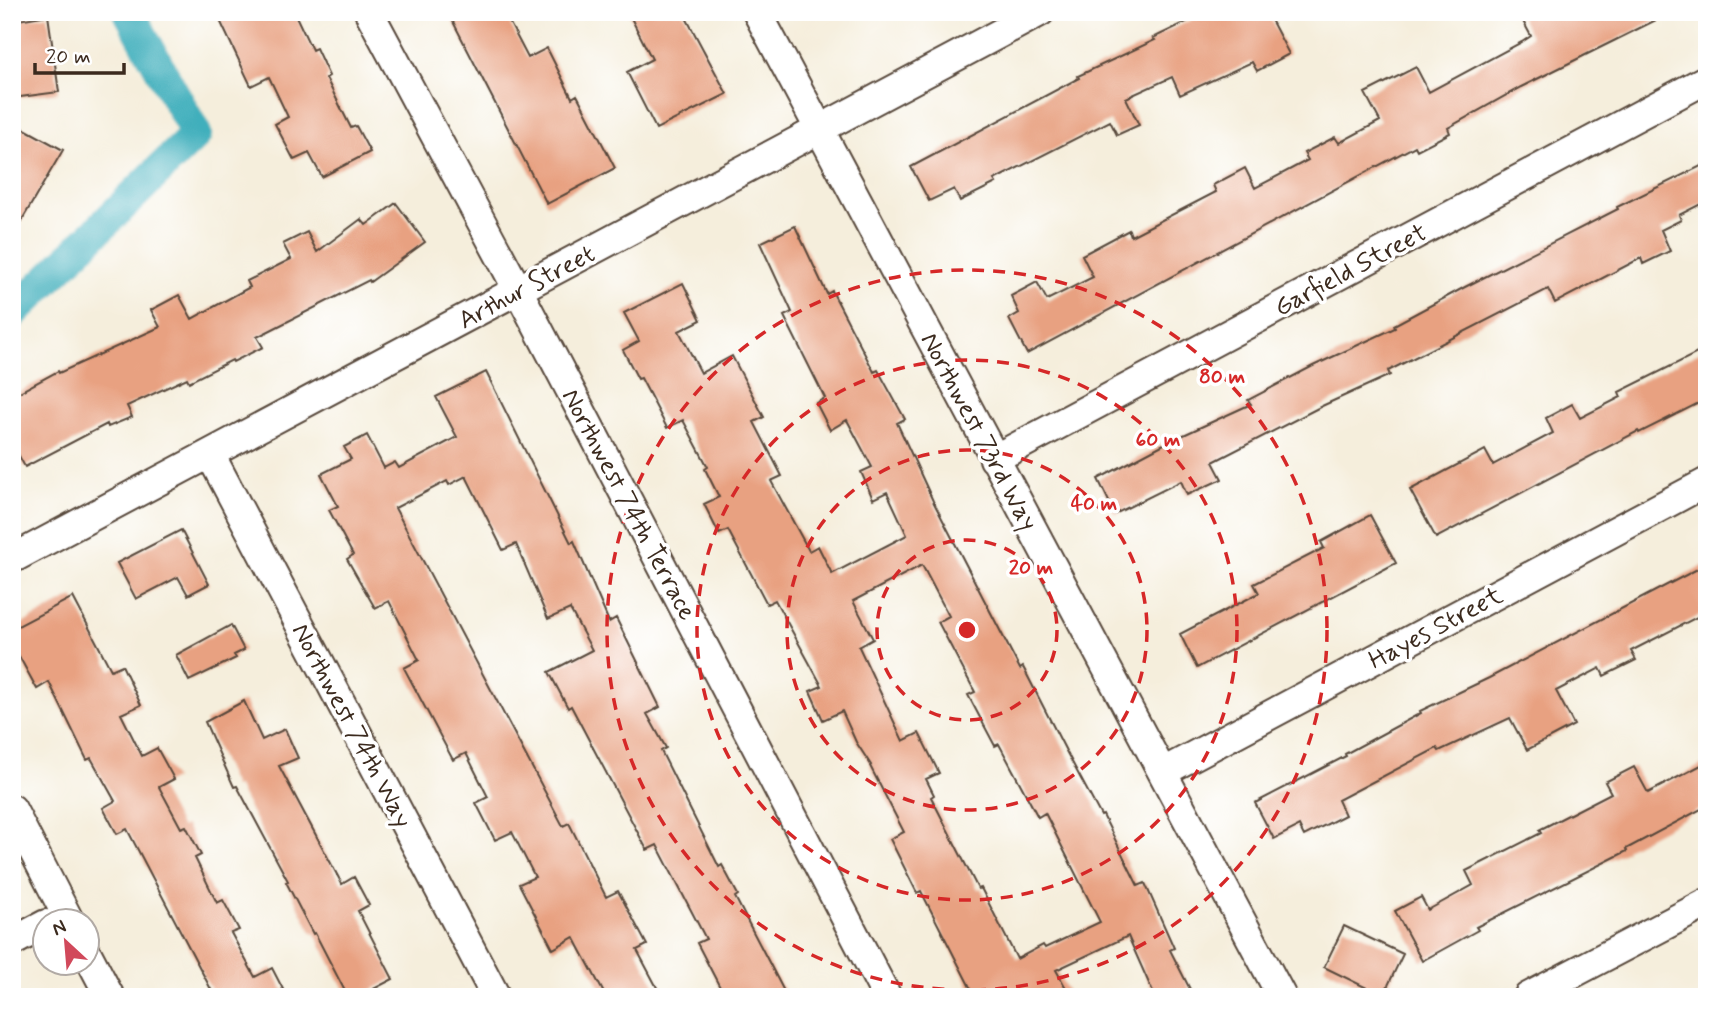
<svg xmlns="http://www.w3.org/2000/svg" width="1719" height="1009" font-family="Mynerve,sans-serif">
<rect width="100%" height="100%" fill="#fff"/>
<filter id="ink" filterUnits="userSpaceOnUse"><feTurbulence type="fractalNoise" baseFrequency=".0143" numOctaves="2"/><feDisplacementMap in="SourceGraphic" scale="14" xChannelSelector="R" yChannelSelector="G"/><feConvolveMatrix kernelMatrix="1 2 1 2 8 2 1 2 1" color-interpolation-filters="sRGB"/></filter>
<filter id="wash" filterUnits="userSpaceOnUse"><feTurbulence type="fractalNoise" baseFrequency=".00686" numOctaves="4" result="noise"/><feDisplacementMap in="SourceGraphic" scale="28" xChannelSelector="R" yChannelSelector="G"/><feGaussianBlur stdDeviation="1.57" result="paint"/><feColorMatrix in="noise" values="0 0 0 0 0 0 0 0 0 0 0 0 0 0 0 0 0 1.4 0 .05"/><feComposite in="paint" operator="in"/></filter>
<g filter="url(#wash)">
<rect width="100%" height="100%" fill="#f5eedc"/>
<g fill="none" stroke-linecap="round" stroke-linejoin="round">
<!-- canal -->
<path stroke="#40afbc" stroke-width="32" d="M12 314 196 134 129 12"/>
</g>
<g id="blocks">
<!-- building -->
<path fill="#e8a181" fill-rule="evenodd" d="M216 12H294L312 50 316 48 329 76 326 78 351 128 356 126 370 152 322 177 309 153 294 160 275 124 288 117 269 77 251 86Z
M448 12H504L528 58 547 48 572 98 577 95 615 168 547 204Z
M628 12H683L727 94 656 129 627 72 652 59Z
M1207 12H1267L1289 54 1257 71 1252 62 1180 95 1172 77 1126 98 1139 125 1117 135 1110 121 994 180 996 183 960 201 954 189 929 201 911 167 1079 78 1078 76 1155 40 1153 38Z
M1518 12H1672L1521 87 1448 128 1450 133 1417 150 1415 146 1027 354 1009 319 1019 313 1011 296 1037 282 1047 300 1093 277 1082 255 1129 230 1131 236 1216 192 1213 185 1245 168 1255 188 1308 160 1304 153 1335 137 1339 143 1380 121 1365 93 1416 67 1429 92 1522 42 1531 36Z
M48 15 59 92 12 98V21Z
M12 122 63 150 12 237Z
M1707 163V201L1679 215 1681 220 1661 230 1670 251 1643 264 1641 258 1555 303 1548 289 1388 371 1390 375 1322 406 1213 462 1222 479 1187 495 1181 481 1115 514 1098 479 1164 444 1251 404 1248 400 1313 366 1395 328 1394 325 1465 287 1618 209 1617 207Z
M396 203 425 242 370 282 369 280 257 337 263 347 233 362 232 360 189 382 187 378 127 406 132 417 108 427 107 424 25 467 12 443V396L58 371 59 373 160 327 151 310 179 295 192 319 250 287 247 281 291 259 283 244 307 232 317 252 361 219 366 225Z
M795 226 827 294 832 291 874 372 878 370 905 419 897 423 933 501 1020 669 1023 667 1066 751 1101 816 1103 815 1138 886 1145 883 1174 948 1170 950 1194 997H1155L1128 936 1056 970 1071 997H975L921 891 917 893 890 839 904 832 870 766 871 765 856 742 842 711 823 720 810 691 822 686 775 600 767 604 728 530 719 534 704 504 719 497 705 469 708 467 683 420 667 428 641 378 638 379 623 350 639 341 624 313 683 283 701 320 679 331 701 373 732 356 764 417 754 422 782 476 771 481 809 551 818 546 832 574 907 535 887 492 873 499 861 472 872 467 847 420 830 430 816 403 825 398 784 316 792 312 760 243ZM922 565 949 616 938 622 975 692 968 695 995 746 999 744 1038 817 1045 813 1100 922 1045 948 1043 945 1017 959 981 888 978 889 931 797 934 795 926 779 939 773 919 733 903 741 859 647 873 639 853 601Z
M1707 348V399L1639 433 1638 431 1436 538 1410 490 1485 450 1493 465 1553 433 1546 418 1572 404 1580 418 1621 397 1619 392Z
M486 372 571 543 574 541 609 622 616 618 660 707 647 714 666 748 661 751 719 867 722 865 738 895 735 897 787 997H725L697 943 706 939 657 845 647 850 571 706 568 708 549 672 592 650 570 609 548 619 516 544 503 550 466 476 449 485 447 481 395 508 563 826 569 823 606 897 618 891 647 945 637 950 662 997H606L574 937 553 949 519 884 535 877 512 832 495 840 476 803 488 797 466 753 453 760 404 668 419 660 389 601 375 608 347 559 353 555 329 510 338 506 321 474 351 459 344 447 367 435 384 468 395 462 399 468 457 437 436 397Z
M1370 515 1396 563 1197 668 1180 634 1259 593 1254 584 1324 548 1321 542Z
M181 530 209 584 188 595 178 577 136 599 117 563Z
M1707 564V612L1631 651 1636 660 1604 676 1600 668 1556 691 1574 725 1527 750 1510 718 1439 751 1437 748 1338 800 1345 815 1304 836 1299 826 1274 839 1255 803 1346 756 1345 754 1421 713 1420 711 1489 678Z
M73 597 111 670 122 665 141 705 121 714 142 756 157 748 174 779 159 787 181 828 186 826 201 855 195 858 217 903 223 900 239 930 231 933 255 977 272 968 287 997H215L127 829 117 834 103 808 115 801 91 758 87 760 49 682 37 689 19 656 12 660V629Z
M231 625 244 650 234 655 236 658 189 681 176 655Z
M244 701 262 740 285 729 298 758 279 766 342 884 354 877 369 905 358 911 393 979 358 997H348L315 933 313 934 286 882 288 881 237 786 234 787 205 722Z
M1707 762V806L1626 849 1627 851 1476 927 1478 930 1422 961 1395 911 1421 897 1428 910 1473 885 1466 871 1541 833 1539 830 1611 793 1605 782 1634 767 1648 793Z
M1344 926 1403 954 1383 996 1324 967Z"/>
</g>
</g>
<g filter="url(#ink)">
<use href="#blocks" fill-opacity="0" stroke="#57473a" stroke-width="2"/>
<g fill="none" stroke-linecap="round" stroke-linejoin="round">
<!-- minor casing -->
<g stroke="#57473a" stroke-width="32">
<path id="minor" d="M369 12 518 290 887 997
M757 12 1282 997
M210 454 496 997
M994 459 1707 79
M12 559 1040 12
M1163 772 1707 482
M12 809 70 922
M12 942 46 924
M88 955 110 997
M1528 997 1707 903"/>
</g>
<!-- minor -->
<use href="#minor" stroke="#fff" stroke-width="28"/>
</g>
</g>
<!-- distance rings -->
<g fill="none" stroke="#d62828" stroke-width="3.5" stroke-dasharray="12 9">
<circle cx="967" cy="630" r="90"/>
<circle cx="967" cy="630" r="180"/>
<circle cx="967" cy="630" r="270"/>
<circle cx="967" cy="630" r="360"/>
</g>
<g text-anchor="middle" stroke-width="7" stroke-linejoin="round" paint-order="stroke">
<!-- street labels -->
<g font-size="26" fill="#3b2a1e" stroke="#fff">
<text transform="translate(1350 269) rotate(-28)" y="9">Garfield Street</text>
<text transform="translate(526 286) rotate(-28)" y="9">Arthur Street</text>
<text transform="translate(980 431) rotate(62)" y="9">Northwest 73rd Way</text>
<text transform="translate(630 504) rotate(62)" y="9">Northwest 74th Terrace</text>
<text transform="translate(1435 627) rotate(-28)" y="9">Hayes Street</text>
<text transform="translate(353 725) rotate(62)" y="9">Northwest 74th Way</text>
</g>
</g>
<circle cx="967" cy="630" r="10" fill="#d62828" stroke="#fff" stroke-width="3.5"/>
<g font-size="21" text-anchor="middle" font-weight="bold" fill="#d62828" stroke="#fff" stroke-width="7" stroke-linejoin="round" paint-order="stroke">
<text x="1222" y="383">80 m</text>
<text x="1158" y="446">60 m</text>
<text x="1094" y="510">40 m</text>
<text x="1031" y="574">20 m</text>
</g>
<!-- margin -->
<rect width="1719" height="1009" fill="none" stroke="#fff" stroke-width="42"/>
<!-- north arrow -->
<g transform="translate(66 942) rotate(334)"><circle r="33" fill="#ffffff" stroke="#b1aaa5" stroke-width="2"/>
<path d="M0-5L12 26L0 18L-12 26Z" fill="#d1495b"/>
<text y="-10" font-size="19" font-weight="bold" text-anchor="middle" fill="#3b2a1e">N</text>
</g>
<!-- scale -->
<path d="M35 63v10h89v-10" fill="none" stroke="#3b2a1e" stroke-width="3.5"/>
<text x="46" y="63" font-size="21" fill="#3b2a1e" stroke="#ffffff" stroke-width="5" paint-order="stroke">20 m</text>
</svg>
